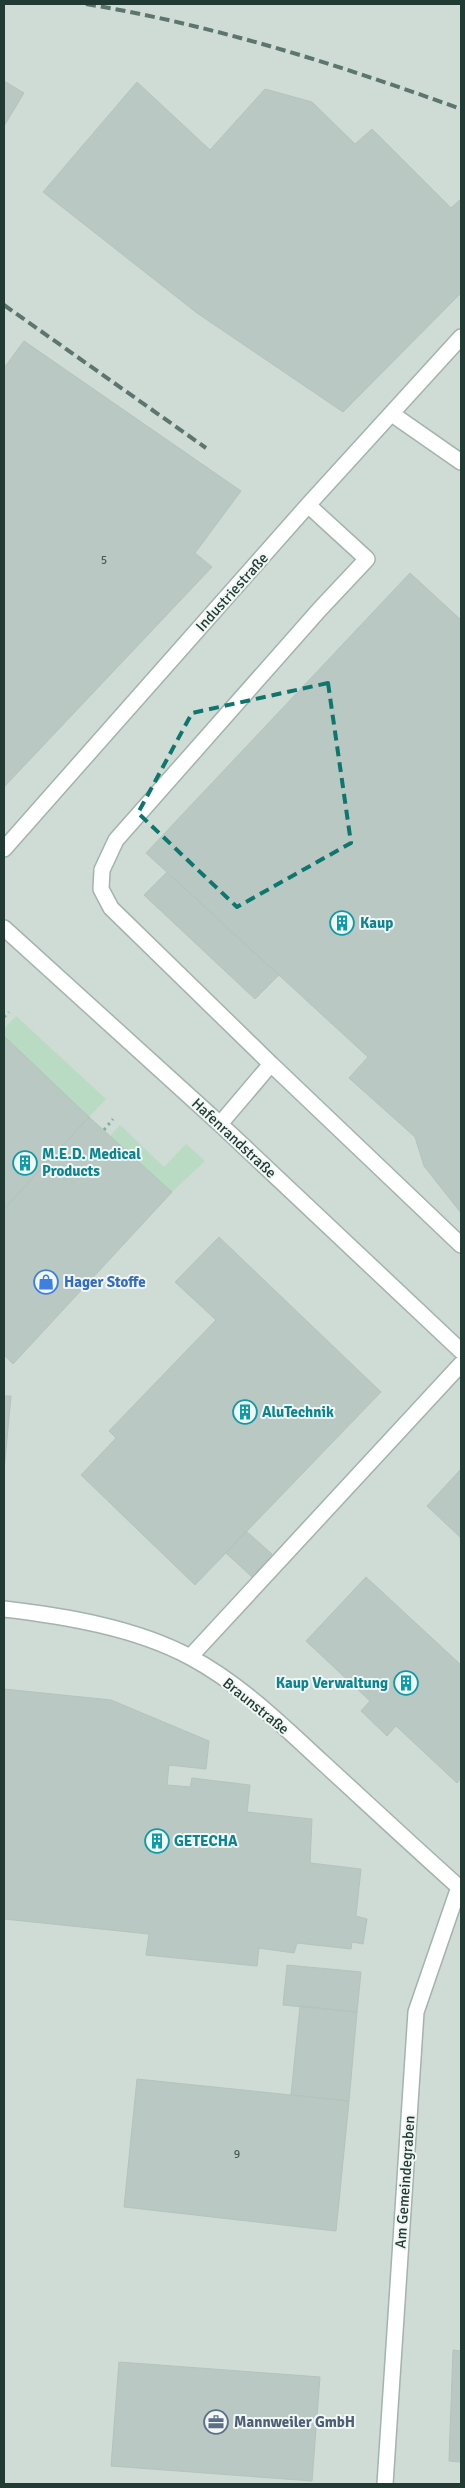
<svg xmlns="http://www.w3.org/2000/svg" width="465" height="2488" font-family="Signika,sans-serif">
<rect width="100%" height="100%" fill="#e0ebe6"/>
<!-- built -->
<path fill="#cfdbd5" d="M4 4H461V2484H4Z"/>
<!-- green -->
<path fill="#badbc3" d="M16 1016 106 1099 89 1117 4 1036V1029Z
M120 1125 164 1167 186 1144 205 1161 172 1192 110 1136Z"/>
<!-- building -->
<path fill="#b9c8c2" stroke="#b3c4bd" d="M4 81 24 93 4 126Z
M137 82 210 150 265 89 312 102 355 144 372 129 451 208 461 199V293L343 412 197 313 43 192Z
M24 341 241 491 195 553 212 567 4 787V368Z
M410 573 461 620V1213L424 1166 415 1137 349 1078 368 1057 146 853Z
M167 872 279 975 255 999 144 895Z
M4 1036 89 1117 4 1209Z
M89 1117 172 1192 13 1364 4 1355V1209Z
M219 1237 381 1392 195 1585 81 1475 116 1438 109 1431 216 1320 175 1282Z
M4 1396H11L4 1471Z
M461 1469V1538L427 1506Z
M246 1531 272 1554 252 1577 226 1553Z
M366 1577 461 1665V1778L457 1783 396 1726 387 1736 361 1711 370 1701 306 1641Z
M4 1689 111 1700 209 1741 206 1769 169 1765 167 1785 190 1787 192 1778 250 1785 247 1812 312 1819 310 1863 361 1869 356 1916 367 1919 363 1944 352 1942 351 1949 297 1943 294 1953 259 1948 257 1966 146 1955 149 1934 4 1919Z
M287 1965 361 1972 357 2012 283 2005Z
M300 2006 357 2012 349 2101 291 2095Z
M137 2079 349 2101 336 2231 124 2207Z
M453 2350 461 2351V2462L449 2461Z
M119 2362 320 2377 312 2481 111 2466Z"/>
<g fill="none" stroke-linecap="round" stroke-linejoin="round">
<!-- minor casing -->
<g stroke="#a3b3ad" stroke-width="18">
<path id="minor" d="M392 414 461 462
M4 849 308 505 461 337
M4 928 220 1124 461 1351
M271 1064 111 908 101 889 102 870 116 840 320 609 367 559 308 505
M220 1124 271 1064 461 1245
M4 1609C65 1616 136 1628 190 1657 239 1683 281 1724 321 1761 368 1804 414 1847 461 1889
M190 1657 461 1364
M385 2484 416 2012 459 1887"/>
</g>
<!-- path -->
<path stroke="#82aea0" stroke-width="3" stroke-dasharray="2.5 4" stroke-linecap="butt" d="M4 1017 9 1012
M104 1130 113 1119"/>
<!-- minor -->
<use href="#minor" stroke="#fff" stroke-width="15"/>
<!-- rail -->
<path stroke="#5c766f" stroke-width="4" stroke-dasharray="10 5" stroke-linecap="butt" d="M86 4C214 25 339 65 461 109
M4 305 206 448"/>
</g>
<!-- marked area -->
<path fill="none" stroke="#0f766e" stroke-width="4" stroke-dasharray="10 6" stroke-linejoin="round" d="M328 683 351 843 237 907 138 813 192 713Z"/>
<!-- icons -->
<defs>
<g id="building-ring" transform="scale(1.25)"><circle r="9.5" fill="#f1f7f4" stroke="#0f9aa8" stroke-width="1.5"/><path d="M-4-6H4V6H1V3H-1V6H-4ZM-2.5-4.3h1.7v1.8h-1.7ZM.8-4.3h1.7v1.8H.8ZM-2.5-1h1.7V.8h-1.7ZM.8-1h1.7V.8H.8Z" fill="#0f9aa8"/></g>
<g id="shop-ring" transform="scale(1.25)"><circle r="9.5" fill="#f1f7f4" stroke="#3f7fe0" stroke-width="1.5"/><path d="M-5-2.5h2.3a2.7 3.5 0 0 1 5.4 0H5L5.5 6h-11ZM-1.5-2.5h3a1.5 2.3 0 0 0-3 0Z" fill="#3f7fe0"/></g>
<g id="office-ring" transform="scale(1.25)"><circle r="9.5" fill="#f1f7f4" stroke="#5c6f8a" stroke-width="1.5"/><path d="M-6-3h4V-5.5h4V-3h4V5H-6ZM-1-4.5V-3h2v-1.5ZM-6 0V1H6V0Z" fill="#5c6f8a"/></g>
</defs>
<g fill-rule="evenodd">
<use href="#building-ring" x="342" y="923"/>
<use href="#building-ring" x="25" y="1163"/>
<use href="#shop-ring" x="46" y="1282"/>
<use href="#building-ring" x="245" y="1412"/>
<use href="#building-ring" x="406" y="1683"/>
<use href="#building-ring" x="157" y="1841"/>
<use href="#office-ring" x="216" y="2422"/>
</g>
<g text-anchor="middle" stroke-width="4" stroke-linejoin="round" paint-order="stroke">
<!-- number labels -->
<g font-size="12" fill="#475e58">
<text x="104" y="564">5</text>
<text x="237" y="2158">9</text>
</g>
<!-- street labels -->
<g font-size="15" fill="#213b34" stroke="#f1f7f4">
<text transform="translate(232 592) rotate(-48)" y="5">Industriestraße</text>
<text transform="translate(234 1138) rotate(43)" y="5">Hafenrandstraße</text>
<text transform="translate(256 1706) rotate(39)" y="5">Braunstraße</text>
<text transform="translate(405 2182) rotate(-86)" y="5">Am Gemeindegraben</text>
</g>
<!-- culture labels -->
<g font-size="15" font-weight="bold" fill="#0d838f" stroke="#f1f7f4" text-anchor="start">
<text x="360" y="928">Kaup</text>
<text x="42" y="1159">M.E.D. Medical<tspan x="42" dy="17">Products</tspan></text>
<text x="262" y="1417">AluTechnik</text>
<text x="388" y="1688" text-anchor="end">Kaup Verwaltung</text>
<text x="174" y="1846">GETECHA</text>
</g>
<!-- shop labels -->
<g font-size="15" font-weight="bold" fill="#366cbe" stroke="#f1f7f4" text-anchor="start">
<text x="64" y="1287">Hager Stoffe</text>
</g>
<!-- service labels -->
<g font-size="15" font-weight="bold" fill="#4e5e75" stroke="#f1f7f4" text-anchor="start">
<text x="234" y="2427">Mannweiler GmbH</text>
</g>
</g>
<!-- border -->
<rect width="465" height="2488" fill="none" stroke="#213b34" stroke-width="10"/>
</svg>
